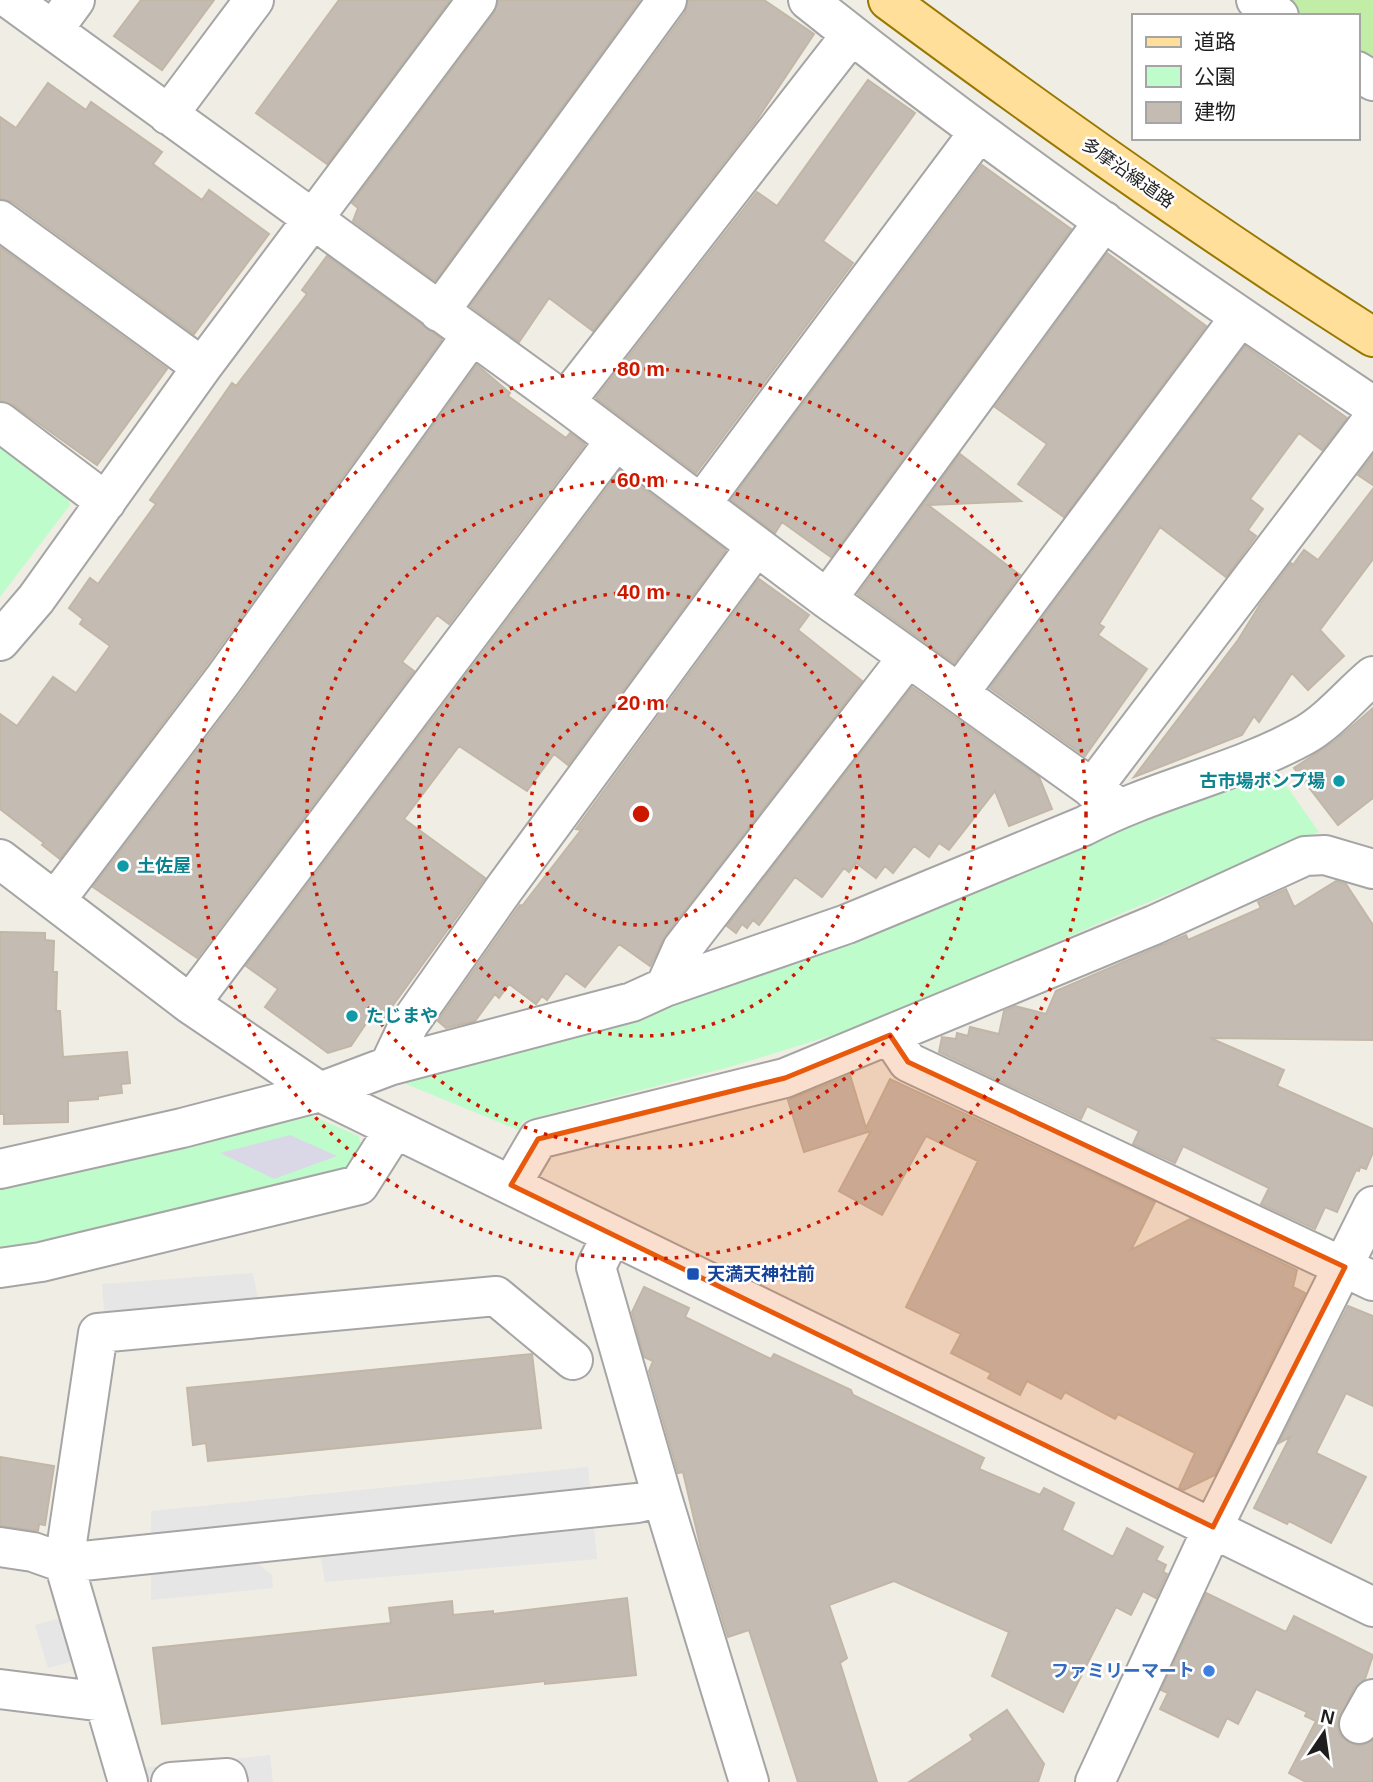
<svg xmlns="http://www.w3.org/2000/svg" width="1373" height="1782" font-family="Arial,'Noto Sans JP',sans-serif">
<rect width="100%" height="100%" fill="#f0ede4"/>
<!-- grass -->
<path fill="#c1eda7" d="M1276 0H1373V62L1357 52V16H1300Z"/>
<!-- park -->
<path fill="#bffccb" d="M0 442 67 495 70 505 0 597Z
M1271 764 1319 832 1132 909 869 1024 733 1066 523 1121 518 1130 406 1084 409 1071Z
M291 1107 359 1136 362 1148 352 1175 0 1257V1181Z"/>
<!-- parking -->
<path fill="#e6e6e6" d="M253 1273 265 1334 106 1332 102 1284Z
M588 1467 597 1559 325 1582 320 1555 263 1558 257 1563 272 1575 273 1588 151 1600V1511Z
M64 1617 77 1660 48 1668 35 1625Z
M270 1755 273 1782H111L112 1771Z"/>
<!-- plaza -->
<path fill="#dad8e6" d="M290 1135 337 1156 274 1179 220 1153Z"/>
<!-- building -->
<path fill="#c4bcb3" stroke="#c2b6a6" stroke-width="2" d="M141 0H214L162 70 114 36Z
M339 0H450L327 164 256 113Z
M498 0H640L435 281 353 221 358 208 352 203 494 13Z
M688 0H764L814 34 756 121 593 331 549 298 519 342 470 306 685 13Z
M868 80 915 113 823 241 853 263 696 473 596 398 757 192 777 206Z
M48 83 86 110 91 102 162 152 153 164 202 200 209 190 269 234 194 334 13 202 0 199V117L16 128Z
M982 165 1071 229 831 557 782 522 775 533 731 500Z
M0 247 167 369 97 465 13 405 0 401Z
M1107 253 1206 326 1064 517 1018 484 1047 444 995 407Z
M327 256 442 339 205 667 60 859 42 845 44 843 0 809V714L17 726 53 677 76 693 110 646 80 624 83 619 69 608 90 578 98 584 156 504 150 500 232 383 236 386 307 294 302 290Z
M1245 346 1347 418 1322 450 1299 433 1250 499 1263 509 1248 530 1256 536 1226 577 1160 527 1099 624 1104 627 1098 635 1147 669 1085 756 990 688Z
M477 365 510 393 508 396 566 438 570 433 585 444 449 624 437 615 402 662 414 671 197 958 93 887 241 693Z
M960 454 1021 501 928 505 1020 575 954 663 858 594Z
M1373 455V485L1358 475Z
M620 471 726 550 568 765 554 754 527 791 459 746 404 819 485 878 383 1019 373 1013 351 1046 328 1053 265 1007 278 989 246 966Z
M1373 489V559L1320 630 1344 656 1308 690 1292 673 1259 722 1254 716 1242 735 1134 777 1238 640 1261 603 1291 563 1293 565 1304 550 1318 560Z
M759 579 809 615 798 630 862 681 665 936 650 966 619 944 585 987 566 973 547 1000 542 996 536 1004 509 984 499 998 495 994 475 1021 446 1028 438 1021 520 905 522 906 581 830 576 829Z
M912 687 1039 777 1052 809 1009 826 995 791 949 850 939 843 929 857 914 846 893 873 885 866 876 878 856 863 849 872 844 868 822 897 795 877 759 925 753 920 747 928 742 924 736 933 727 926Z
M1373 708V798L1338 825 1294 768 1335 741Z
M1336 881 1346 884 1373 925V1040L1210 1038 1284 1070 1277 1086 1373 1129V1152L1366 1169 1360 1167 1359 1171 1356 1170 1337 1212 1325 1207 1315 1229 1261 1204 1269 1188 1183 1146 1175 1163 1133 1144 1139 1131 1087 1106 1081 1119 939 1052 942 1037 956 1039 957 1033 968 1036 970 1027 999 1034 1004 1011 1015 1006 1046 1014 1056 991 1186 935 1188 940 1261 908 1258 902 1286 889 1294 907Z
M0 932 45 933V940L54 941 53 972H57L56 1011H60L63 1057 127 1052 130 1083 121 1084 122 1093 98 1096V1099L68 1101V1122L4 1124V1114H0Z
M850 1075 866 1128 890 1079 1155 1202 1131 1250 1190 1219 1297 1270 1293 1287 1305 1293 1215 1475 1184 1490 1179 1488 1195 1453 1118 1414 1115 1419 1065 1392 1061 1399 1027 1381 1020 1395 988 1378 991 1373 951 1353 961 1334 906 1307 978 1161 926 1136 882 1215 839 1191 871 1131 804 1152 788 1100Z
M644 1287 689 1308 685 1317 771 1359 774 1354 821 1376 851 1390 853 1395 984 1458 979 1469 1040 1495 1044 1488 1074 1503 1062 1530 1113 1557 1127 1528 1163 1547 1156 1560 1166 1565 1163 1572 1167 1574 1156 1598 1143 1591 1131 1615 1116 1607 1063 1712 992 1676 1009 1632 894 1581 829 1605 847 1658 840 1663 877 1782H798L749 1630 728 1637 701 1549 683 1472 678 1473 649 1371 653 1361 644 1357 632 1312Z
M1348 1306 1373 1316V1406L1346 1393 1316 1453 1366 1477 1331 1543 1289 1521 1287 1524 1254 1508 1290 1437 1279 1443Z
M532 1354 541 1428 208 1461 206 1443 193 1445 187 1388Z
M0 1457 54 1466 45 1525 39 1524 38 1531 0 1526Z
M1206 1593 1286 1632 1294 1616 1373 1655 1365 1679 1354 1688 1337 1724 1340 1735 1349 1743 1360 1746 1373 1740V1782H1306L1289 1773 1316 1721 1305 1716 1307 1712 1256 1689 1238 1724 1227 1718 1218 1737 1160 1709 1168 1693 1161 1690Z
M627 1598 636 1675 545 1684V1681L162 1724 153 1648 391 1623 389 1608 452 1601 453 1615 493 1611V1614Z
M1007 1710 1044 1764 1038 1782H909L973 1740 970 1735Z"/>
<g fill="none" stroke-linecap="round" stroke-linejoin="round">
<!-- minor casing -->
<g stroke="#a5a5a5" stroke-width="42">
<path id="minor" d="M11 0 565 402 827 599 1118 807
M808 0C989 145 1180 277 1373 406
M1256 0 1279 16
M53 30 75 0
M1357 71 1373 81
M168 115 254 0
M0 220 202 367
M439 312 667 0
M565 402 851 35
M0 422 106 502
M701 504 979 132
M827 599 1104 221
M0 641 36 599 202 367 477 0
M959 693 1240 317
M1092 789 1373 419
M0 859 190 1004 320 1092 1373 1607
M55 901 223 680 471 336
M665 987 682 949 908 657
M190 1004 615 441
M890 1035 908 1062 1373 1281
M389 1066 409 1024 504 889 756 546
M0 1169 182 1128 320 1092 389 1066 632 1002 665 987 847 924 1084 826C1154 789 1234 774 1303 736 1329 722 1351 694 1373 676
M511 1185 538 1139 785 1078 1154 925 1305 856 1325 855 1373 869
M611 1236 596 1267 662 1497 749 1782
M0 1268 41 1262 359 1185 394 1130
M573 1360 496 1296 98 1333 64 1563 637 1503 662 1497
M0 1547 33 1552 64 1563 128 1782
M0 1689 104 1702
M1359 1724 1373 1699
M171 1782 227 1778 228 1782
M1095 1782 1213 1527 1373 1206"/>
</g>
<!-- major casing -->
<g stroke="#997800" stroke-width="42">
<path id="major" d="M888 0C1046 117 1207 232 1373 337"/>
</g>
<!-- minor -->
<use href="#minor" stroke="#fff" stroke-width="38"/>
<!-- major -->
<use href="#major" stroke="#ffdf9a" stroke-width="38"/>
</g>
<!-- marked area -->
<path fill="#e8590c" fill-opacity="0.2" stroke="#e8590c" stroke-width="5" stroke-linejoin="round" d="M890 1035 908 1062 1345 1267 1213 1527 511 1185 538 1139 785 1078Z"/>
<!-- distance rings -->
<g fill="none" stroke="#cd1800" stroke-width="3.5" stroke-dasharray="3.5 7">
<circle cx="641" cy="814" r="111"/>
<circle cx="641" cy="814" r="222"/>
<circle cx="641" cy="814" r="334"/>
<circle cx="641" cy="814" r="445"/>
</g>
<!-- markers -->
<g fill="#0f9aa8" stroke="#fff" stroke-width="2.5">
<circle cx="1339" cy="781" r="7"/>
<circle cx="123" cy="866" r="7"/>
<circle cx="352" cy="1016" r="7"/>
</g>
<rect fill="#1a4fb4" stroke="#fff" stroke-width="2.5" x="686" y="1267" width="14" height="14" rx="3.5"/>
<circle fill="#3f7fe0" stroke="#fff" stroke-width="2.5" cx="1209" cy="1671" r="7"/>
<g text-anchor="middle" stroke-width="5" stroke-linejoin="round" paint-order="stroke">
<!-- street labels -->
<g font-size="18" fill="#1e1e1e" stroke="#fff">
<text transform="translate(1128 173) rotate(35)" y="6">多摩沿線道路</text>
</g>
<!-- culture labels -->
<g font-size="18" font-weight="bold" fill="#0d838f" stroke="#fff" text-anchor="start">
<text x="1325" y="787" text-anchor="end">古市場ポンプ場</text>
<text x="137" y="872">土佐屋</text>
<text x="366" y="1022">たじまや</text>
</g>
<!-- transit labels -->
<g font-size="18" font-weight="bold" fill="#164399" stroke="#fff" text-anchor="start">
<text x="707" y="1280">天満天神社前</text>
</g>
<!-- shop labels -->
<g font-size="18" font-weight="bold" fill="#366cbe" stroke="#fff" text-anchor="end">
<text x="1195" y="1677">ファミリーマート</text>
</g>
</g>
<circle cx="641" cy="814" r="10" fill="#cd1800" stroke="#fff" stroke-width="3.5"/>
<g font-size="21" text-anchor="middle" font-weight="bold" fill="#cd1800" stroke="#fff" stroke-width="5" stroke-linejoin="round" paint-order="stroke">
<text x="641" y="376">80 m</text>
<text x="641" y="487">60 m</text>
<text x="641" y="599">40 m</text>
<text x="641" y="710">20 m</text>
</g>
<!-- legend -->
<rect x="1132" y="14" width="228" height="126" fill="#ffffff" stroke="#a5a5a5" stroke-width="2"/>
<rect x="1146" y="37" width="35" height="10" fill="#ffdf9a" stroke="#a5a5a5" stroke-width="2"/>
<text x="1194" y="49" font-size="21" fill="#1e1e1e">道路</text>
<rect x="1146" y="66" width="35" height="21" fill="#bffccb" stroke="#a5a5a5" stroke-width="2"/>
<text x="1194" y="84" font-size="21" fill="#1e1e1e">公園</text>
<rect x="1146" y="102" width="35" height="21" fill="#c4bcb3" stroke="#a5a5a5" stroke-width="2"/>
<text x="1194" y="119" font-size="21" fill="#1e1e1e">建物</text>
<!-- north arrow -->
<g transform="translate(1324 1733) rotate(13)" stroke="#ffffff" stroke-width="5" paint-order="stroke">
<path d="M0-5L12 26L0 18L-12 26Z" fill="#1e1e1e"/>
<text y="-10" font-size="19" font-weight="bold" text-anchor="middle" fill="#1e1e1e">N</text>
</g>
</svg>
